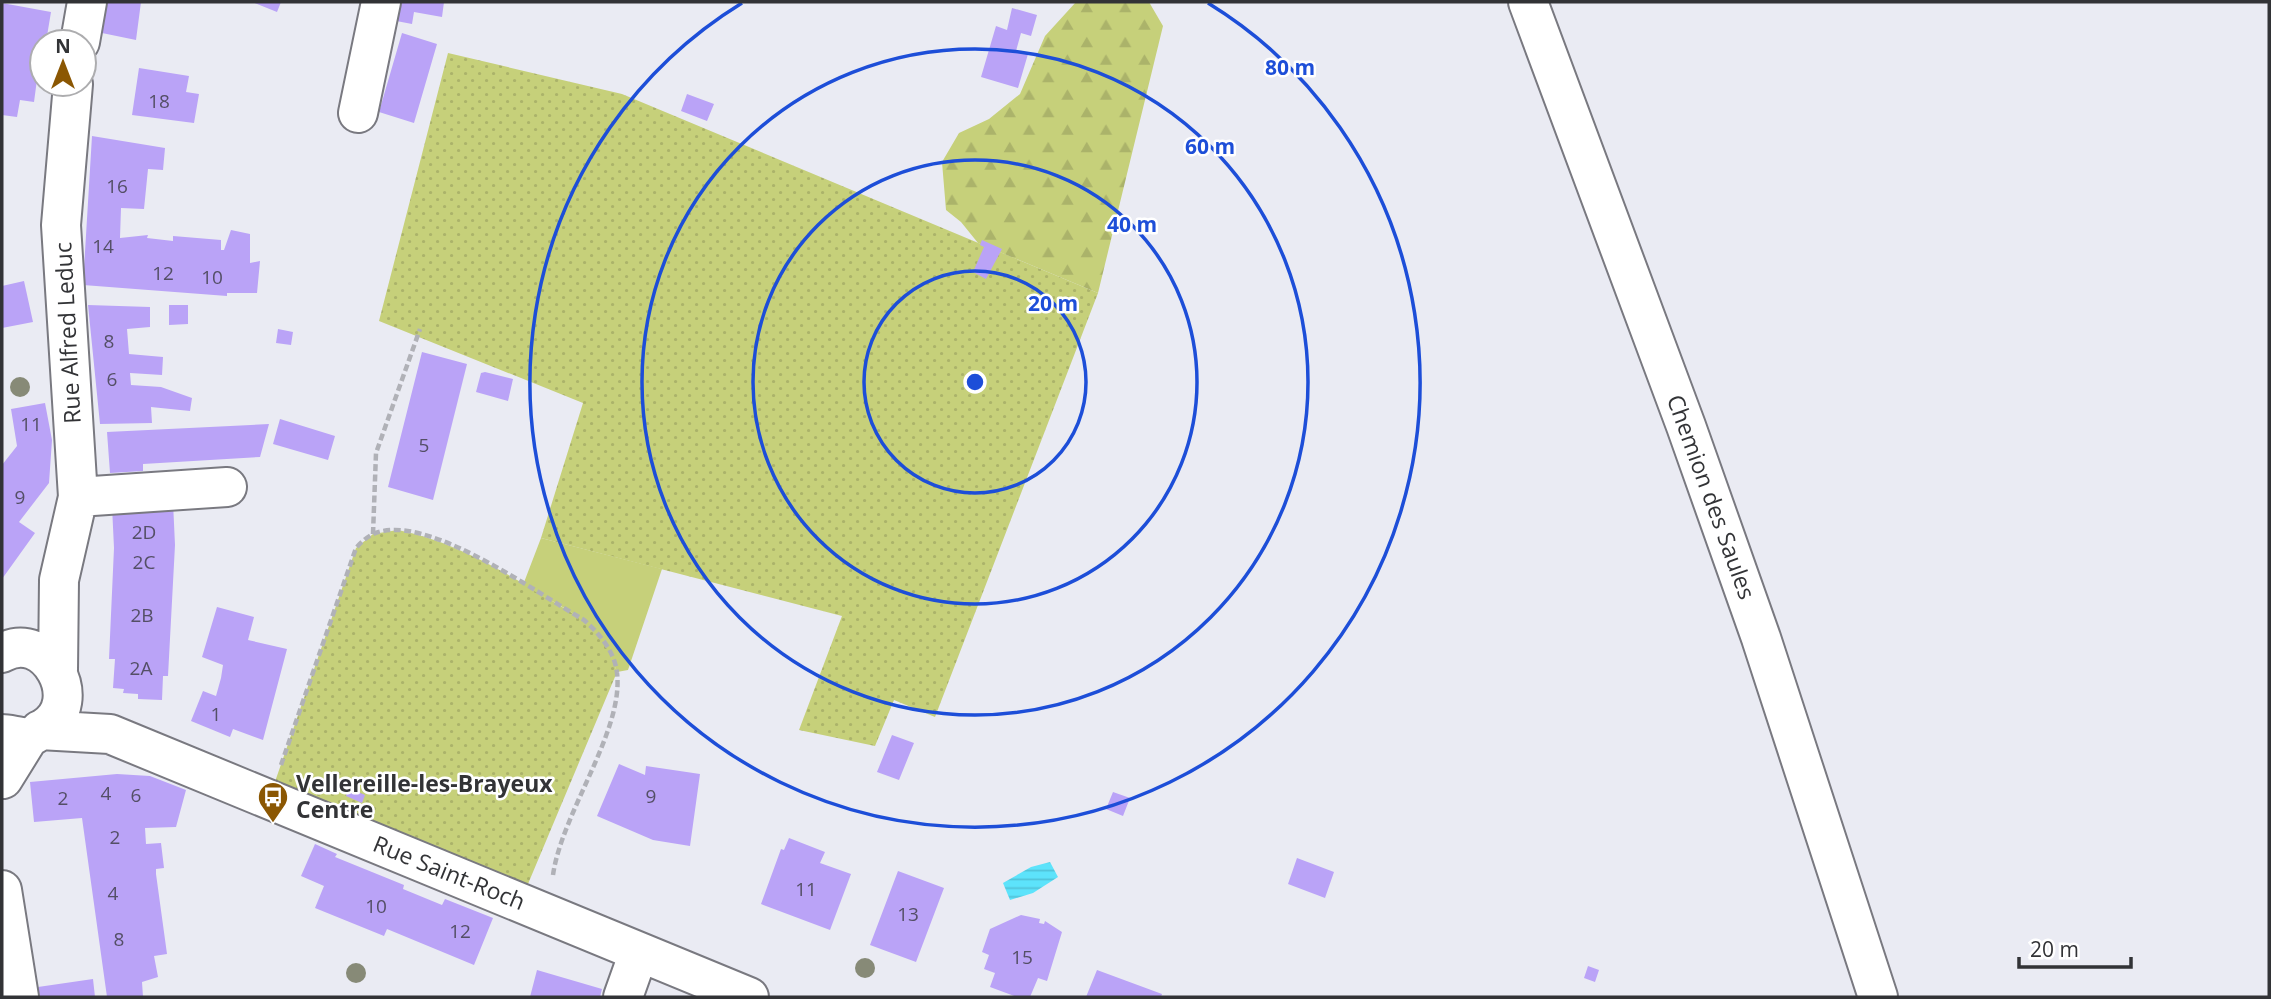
<svg xmlns="http://www.w3.org/2000/svg" width="2271" height="999" font-family="'Open Sans',sans-serif">
<defs>
<pattern id="grass-dots" width="8" height="8" patternUnits="userSpaceOnUse" patternTransform="scale(1.75)"><rect width="8" height="8" fill="#c6d07a"/><path d="M2 2h.1M6 6h.1" fill="none" stroke="#abb36a" stroke-width="1.8" stroke-linecap="round"/></pattern>
<pattern id="forest-firs" width="22" height="20" patternUnits="userSpaceOnUse" patternTransform="scale(1.75)"><rect width="22" height="20" fill="#c6d07a"/><path d="M5 1l3.5 6h-7zM16 11l3.5 6h-7z" fill="#abb36a"/></pattern>
<pattern id="water-rules" width="6" height="5" patternUnits="userSpaceOnUse" patternTransform="scale(1.75)"><rect width="6" height="5" fill="#5de3fb"/><path d="M0 2.5h6" fill="none" stroke="#51c3d8"/></pattern>
</defs>
<rect width="100%" height="100%" fill="#eaebf3"/>
<!-- grass -->
<path fill="url(#grass-dots)" d="M448 53 622 94 1098 293 935 717 894 700 875 746 799 730 842 616 541 538 583 403 379 321Z
M398 530C467 544 524 585 584 620 601 634 610 650 617 672L520 903 269 799 356 548 373 534Z"/>
<!-- forest -->
<path fill="url(#forest-firs)" d="M1076 2H1149L1163 26 1098 293 978 243 961 222 946 210 942 162 959 133 989 119 1020 94 1045 36Z"/>
<!-- green -->
<path fill="#c6d07a" d="M541 538 662 569 628 670 617 672C601 622 566 609 523 585Z"/>
<!-- water -->
<path fill="url(#water-rules)" d="M1050 862 1058 877 1033 893 1010 900 1003 883 1031 867Z"/>
<!-- building -->
<path fill="#baa3f7" d="M107 2H141L136 40 102 33Z
M252 2H281L277 12Z
M388 2H444L442 17 414 12 412 24 386 19Z
M2 3 51 12 46 42H42L34 102 20 100 17 117 2 115Z
M1012 8 1037 15 1031 36 1021 33 1016 51 1028 54 1018 88 981 77 996 26 1007 30Z
M402 33 437 44 414 123 379 112Z
M139 68 189 76 186 92 199 94 194 123 132 115Z
M687 94 714 104 707 121 681 111Z
M92 136 165 148 163 170 148 169 144 209 121 208 120 238 148 235 147 238 173 241V236L221 240V250H224L231 230 250 234V263L260 261 257 293H227V296L83 285Z
M982 240 1002 249 986 279 973 272 984 247 980 245Z
M24 281 33 322 2 328V286Z
M88 305 150 307V327L127 329 129 354 163 357 162 375 130 373 131 385 161 387 192 398 190 411 151 407 152 423 100 424Z
M169 305H188V324L169 325Z
M278 329 293 332 291 345 276 343Z
M422 352 467 364 433 500 388 487Z
M485 372 513 379 508 401 476 392 481 373Z
M45 403 52 440 49 483 19 522 35 533 2 579V465L17 446 11 409Z
M280 419 335 436 328 460 273 444Z
M269 424 260 457 143 464V471L110 473 107 432Z
M173 502 175 545 168 676H163L162 700 138 699V694L123 693 124 689 113 688 115 659H109L114 548 112 506Z
M217 607 254 617 248 640 287 649 263 740 233 729 230 737 191 721 203 691 216 696 221 678 223 665 202 657Z
M892 735 914 743 899 780 877 772Z
M619 764 645 775 646 766 700 774 690 846 653 840 597 816Z
M117 774 150 776 186 790 176 827 145 828 146 844 161 843 164 868 156 869V874L167 954 154 956 158 977 142 982 143 997H107L82 818 34 822 30 782Z
M349 788 365 795 362 803 346 796Z
M1113 792 1130 798 1123 816 1106 809Z
M789 838 825 852 820 863 851 874 830 930 761 904 781 849 784 850Z
M315 844 337 854 335 857 404 885 403 889 442 905 445 899 493 918 474 965 387 929 384 936 315 908 324 886 301 876Z
M1297 858 1334 872 1325 898 1288 884Z
M898 871 944 888 916 962 870 945Z
M1021 915 1040 919 1039 923 1044 924 1045 921 1062 932 1047 981 1038 978 1030 997H1017L990 987 995 973 984 969 989 955 982 952 990 929Z
M1588 966 1599 970 1595 982 1584 978Z
M537 970 602 989 600 997H530Z
M1097 970 1162 994 1161 997H1086Z
M93 979 95 997H40L38 987Z"/>
<g fill="none" stroke-linecap="round" stroke-linejoin="round">
<!-- minor casing -->
<g stroke="#797980" stroke-width="42">
<path id="minor" d="M1528 2 1686 426 1761 638 1878 997
M80 42 87 2
M358 113 381 2
M78 497 227 487
M2 653C46 627 88 702 44 728 40 730 34 736 29 737 22 738 10 734 2 734
M58 670 59 580 78 497 61 225 73 84
M40 730 110 734 749 997
M3 779 29 737
M2 890 19 997
M623 997 639 952"/>
</g>
<!-- path -->
<path stroke="#b0b1b7" stroke-width="4.5" stroke-dasharray="7 3.5" stroke-linecap="butt" d="M373 534 376 453 420 329
M281 765 356 548C363 540 371 533 383 531 436 520 537 593 584 620 599 633 615 652 617 673 624 731 562 812 553 875"/>
<!-- minor -->
<use href="#minor" stroke="#fff" stroke-width="38"/>
</g>
<!-- trees -->
<g fill="#878a77">
<circle cx="20" cy="387" r="10"/>
<circle cx="865" cy="968" r="10"/>
<circle cx="356" cy="973" r="10"/>
</g>
<!-- distance rings -->
<g fill="none" stroke="#1d4ed8" stroke-width="3.5">
<circle cx="975" cy="382" r="111"/>
<circle cx="975" cy="382" r="222"/>
<circle cx="975" cy="382" r="333"/>
<path d="M1208 3A445 445 0 1 1 742 3"/>
</g>
<!-- icons -->
<defs>
<g id="bus-pin" transform="scale(1.575)"><path d="M0 17L-7.5 6A9.5 9.5 0 1 1 7.5 6Z" fill="#8b5703" stroke="#fff"/><path d="M-5-6H5V4H4V6H2V4H-2V6H-4V4H-5ZM-3.5-4V0h7V-4ZM-3.5 1.2v1.5H-2V1.2ZM2 1.2v1.5H3.5V1.2Z" fill="#fff"/></g>
</defs>
<g fill-rule="evenodd">
<use href="#bus-pin" x="273" y="797"/>
</g>
<g text-anchor="middle" stroke-width="5" stroke-linejoin="round" paint-order="stroke">
<!-- number labels -->
<g font-size="19" fill="#544f66">
<text x="159" y="108">18</text>
<text x="117" y="193">16</text>
<text x="103" y="253">14</text>
<text x="163" y="280">12</text>
<text x="212" y="284">10</text>
<text x="109" y="348">8</text>
<text x="112" y="386">6</text>
<text x="31" y="431">11</text>
<text x="424" y="452">5</text>
<text x="20" y="504">9</text>
<text x="144" y="539">2D</text>
<text x="144" y="569">2C</text>
<text x="142" y="622">2B</text>
<text x="141" y="675">2A</text>
<text x="216" y="721">1</text>
<text x="106" y="800">4</text>
<text x="136" y="802">6</text>
<text x="651" y="803">9</text>
<text x="63" y="805">2</text>
<text x="115" y="844">2</text>
<text x="806" y="896">11</text>
<text x="113" y="900">4</text>
<text x="376" y="913">10</text>
<text x="908" y="921">13</text>
<text x="460" y="938">12</text>
<text x="119" y="946">8</text>
<text x="1022" y="964">15</text>
</g>
<!-- street labels -->
<g font-size="23" fill="#323336" stroke="#fff">
<text transform="translate(68 333) rotate(-93)" y="8">Rue Alfred Leduc</text>
<text transform="translate(1711 497) rotate(70)" y="8">Chemion des Saules</text>
<text transform="translate(449 873) rotate(22)" y="8">Rue Saint-Roch</text>
</g>
<!-- poi labels -->
<g font-size="23" font-weight="bold" fill="#323336" stroke="#fff" text-anchor="start">
<text x="296" y="792">Vellereille-les-Brayeux<tspan x="296" dy="26">Centre</tspan></text>
</g>
</g>
<circle cx="975" cy="382" r="10" fill="#1d4ed8" stroke="#fff" stroke-width="3.5"/>
<g font-size="21" text-anchor="middle" font-weight="bold" fill="#1d4ed8" stroke="#fff" stroke-width="5" stroke-linejoin="round" paint-order="stroke">
<text x="1290" y="75">80 m</text>
<text x="1210" y="154">60 m</text>
<text x="1132" y="232">40 m</text>
<text x="1053" y="311">20 m</text>
</g>
<!-- border -->
<rect width="2271" height="999" fill="none" stroke="#323336" stroke-width="7"/>
<!-- north arrow -->
<g transform="translate(63 63)"><circle r="33" fill="#ffffff" stroke="#adadaf" stroke-width="2"/>
<path d="M0-5L12 26L0 18L-12 26Z" fill="#8b5703"/>
<text y="-10" font-size="19" font-weight="bold" text-anchor="middle" fill="#323336">N</text>
</g>
<!-- scale -->
<path d="M2019 957v10h112v-10" fill="none" stroke="#323336" stroke-width="3.5"/>
<text x="2030" y="957" font-size="21" fill="#323336" stroke="#ffffff" stroke-width="5" paint-order="stroke">20 m</text>
</svg>
